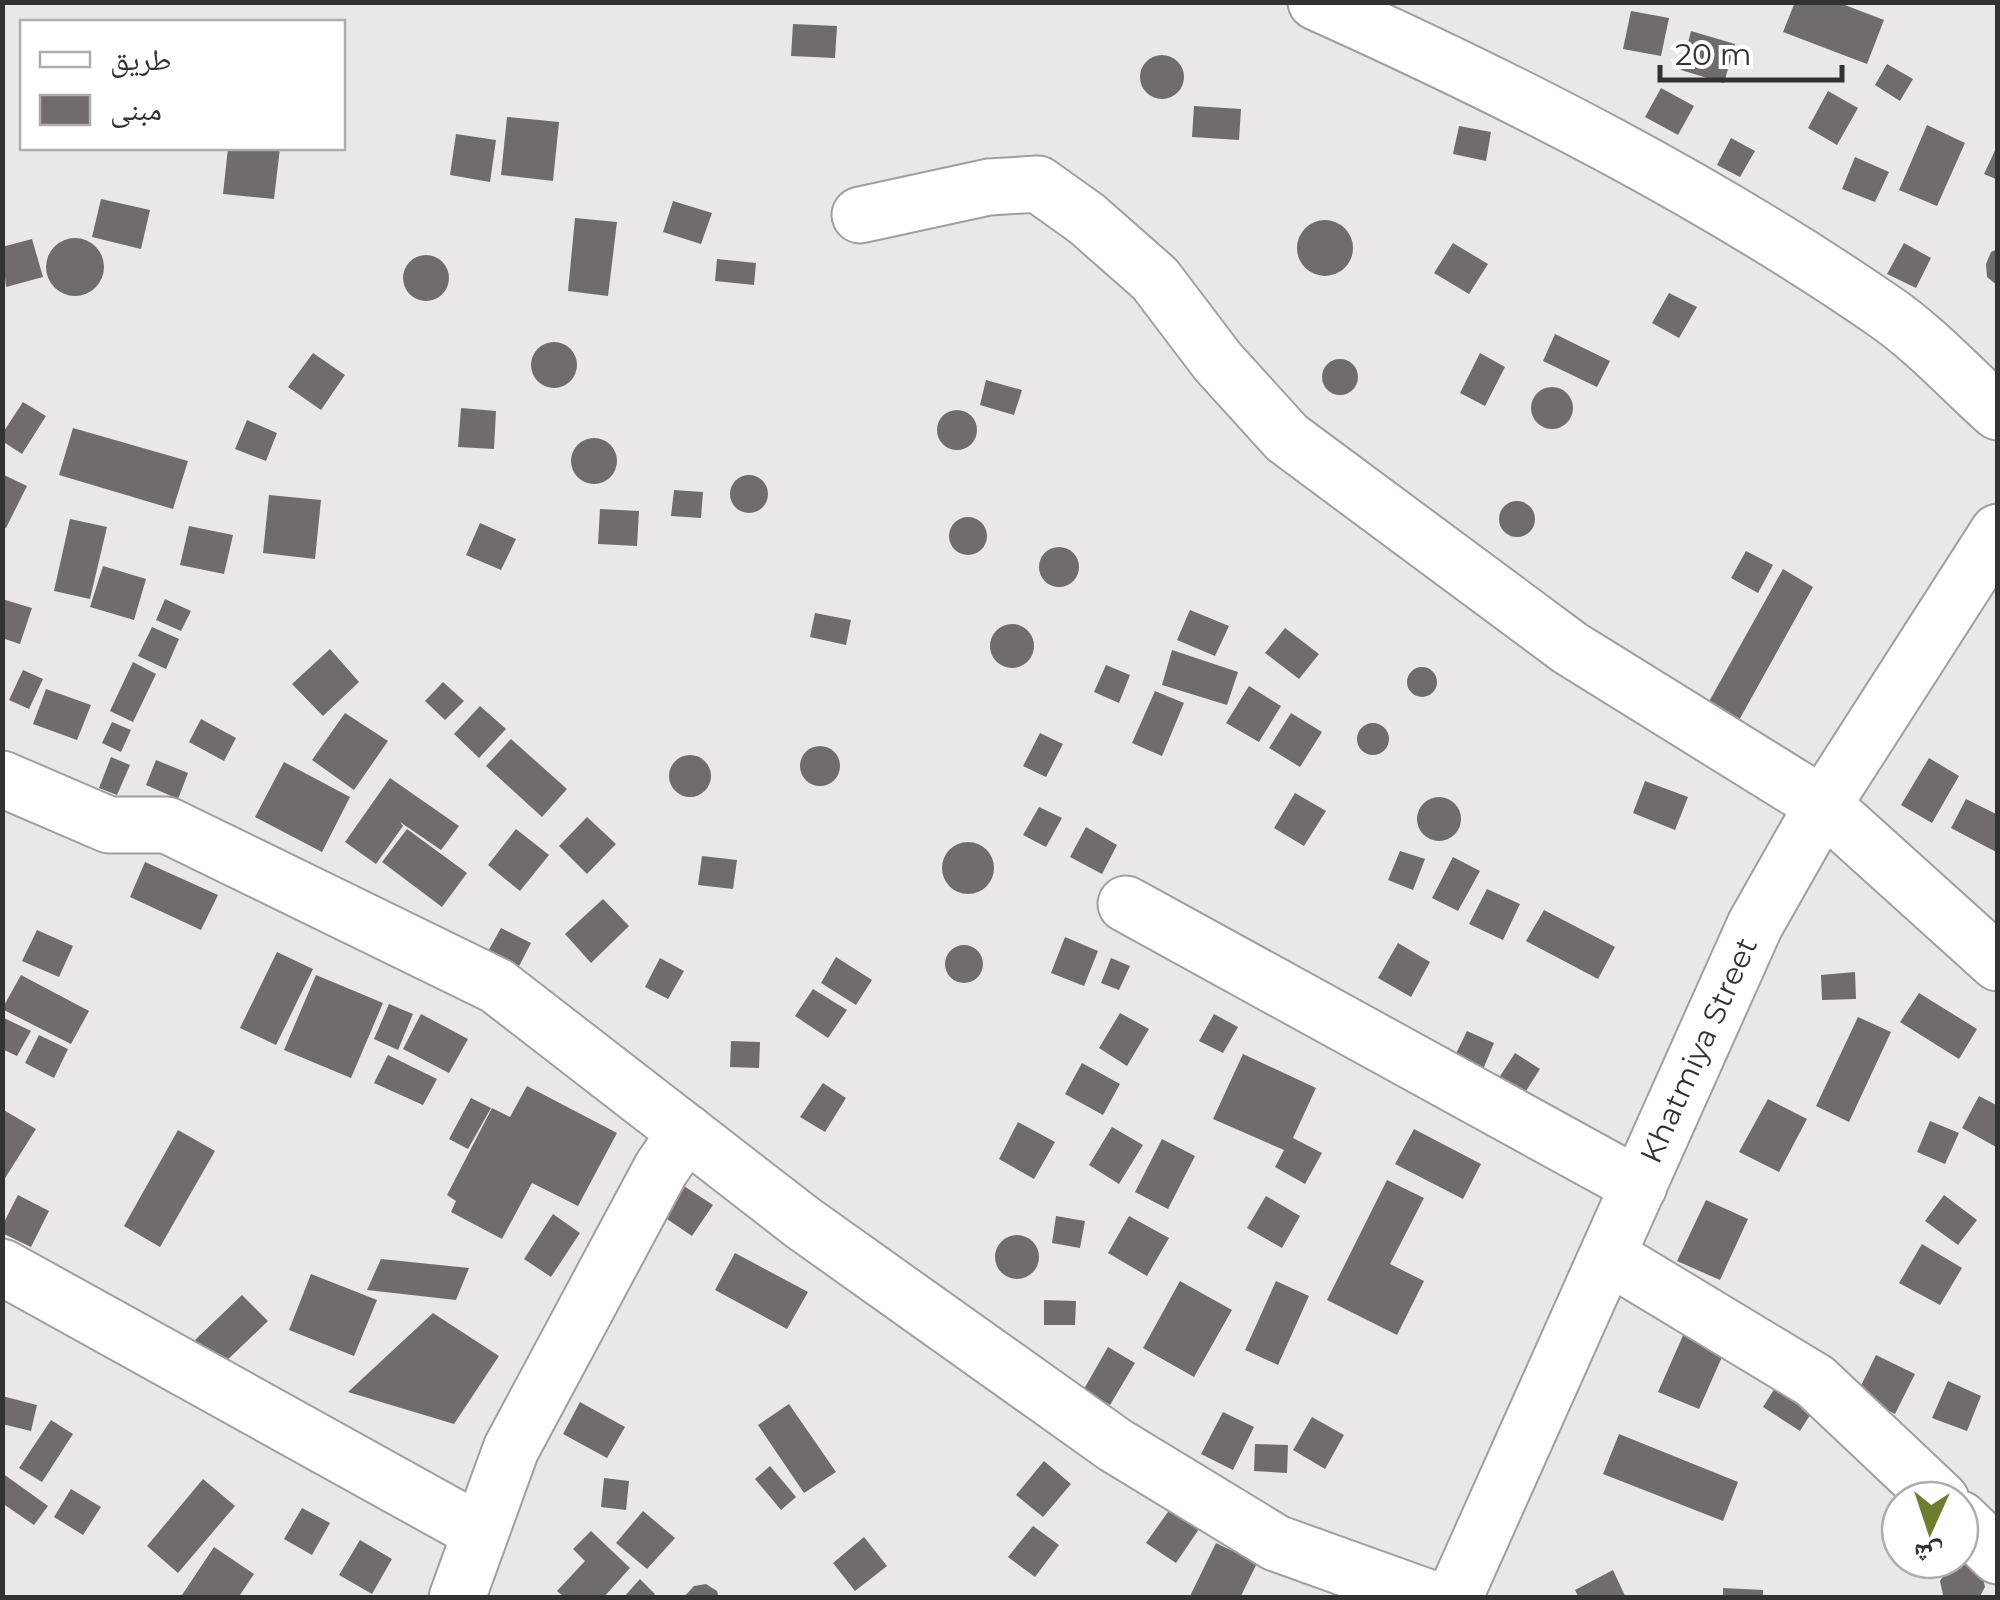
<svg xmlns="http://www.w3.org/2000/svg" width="2000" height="1600" font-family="Montserrat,'Noto Naskh Arabic',sans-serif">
<rect width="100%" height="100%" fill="#e9e7ea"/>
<!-- building -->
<path fill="#706c6d" d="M1795 2H1837L1884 20 1867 64 1783 32Z
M1631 11 1669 18 1661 56 1623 49Z
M793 24 837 26 835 58 791 56Z
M1691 31 1735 44 1724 83 1681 70Z
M1140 77a22 22 0 1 1 44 0a22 22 0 1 1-44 0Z
M1887 64 1913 79 1900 101 1875 85Z
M1661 88 1694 106 1678 135 1645 117Z
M1828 91 1858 108 1837 145 1808 128Z
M1194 106 1241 109 1239 140 1192 137Z
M507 117 559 122 553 181 501 175Z
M1927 125 1965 143 1937 206 1899 190Z
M1459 126 1491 132 1486 161 1453 154Z
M456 134 496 140 490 182 450 175Z
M1731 138 1755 151 1740 177 1717 165Z
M1998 144V180L1984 174Z
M228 148H280L274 199 223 194Z
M1855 157 1889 172 1875 202 1842 189Z
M101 199 150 210 141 249 92 237Z
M673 201 712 213 701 244 663 232Z
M575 218 617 222 608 296 568 291Z
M1297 248a28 28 0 1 1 56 0a28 28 0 1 1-56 0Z
M46 267a29 29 0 1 1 58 0a29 29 0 1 1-58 0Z
M32 239 43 277 6 287 2 247Z
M1453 243 1488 264 1469 294 1434 273Z
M1904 243 1931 258 1916 288 1887 274Z
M1998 249V286L1987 277 1986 264 1991 252Z
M403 278a23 23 0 1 1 46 0a23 23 0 1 1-46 0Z
M717 259 756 263 754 285 715 281Z
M1669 293 1697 307 1679 338 1652 323Z
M1555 334 1610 361 1597 387 1543 361Z
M531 365a23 23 0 1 1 46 0a23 23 0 1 1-46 0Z
M313 353 345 375 321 410 288 387Z
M1480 353 1505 367 1485 406 1460 393Z
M1322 377a18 18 0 1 1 36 0a18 18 0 1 1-36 0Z
M986 380 1022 390 1014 415 980 405Z
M1531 408a21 21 0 1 1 42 0a21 21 0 1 1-42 0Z
M23 402 46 416 22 454 2 441V434Z
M461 408 496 411 494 449 458 447Z
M937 430a20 20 0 1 1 40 0a20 20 0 1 1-40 0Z
M247 420 277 433 266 461 235 449Z
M73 428 188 461 173 509 59 475Z
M571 461a23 23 0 1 1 46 0a23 23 0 1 1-46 0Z
M2 474 27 486 6 528 2 527Z
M730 494a19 19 0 1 1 38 0a19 19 0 1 1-38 0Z
M674 490 703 492 701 518 671 516Z
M269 495 321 500 315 559 263 553Z
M1499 519a18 18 0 1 1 36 0a18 18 0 1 1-36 0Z
M600 509 639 511 637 546 598 544Z
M949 536a19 19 0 1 1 38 0a19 19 0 1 1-38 0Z
M70 519 107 527 90 599 54 591Z
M480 523 516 539 501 570 466 555Z
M189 526 233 535 224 574 180 565Z
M1039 567a20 20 0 1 1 40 0a20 20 0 1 1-40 0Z
M1746 551 1773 565 1758 593 1731 578Z
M103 566 146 579 134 620 90 607Z
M1783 569 1813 587 1728 740 1697 723Z
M2 599 32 608 20 644 2 638Z
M165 599 191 611 181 631 156 620Z
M1190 610 1229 626 1215 656 1177 640Z
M815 613 851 620 846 645 810 637Z
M990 646a22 22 0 1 1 44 0a22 22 0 1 1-44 0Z
M152 627 179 639 166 669 138 656Z
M1285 628 1319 654 1299 679 1265 653Z
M330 649 359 682 323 716 292 684Z
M1172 650 1238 672 1227 705 1162 685Z
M133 662 156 674 133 722 110 711Z
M1106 665 1130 675 1119 703 1094 692Z
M1407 682a15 15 0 1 1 30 0a15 15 0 1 1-30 0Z
M23 670 43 679 29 709 9 700Z
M443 682 464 701 445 720 425 701Z
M1249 686 1281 706 1259 742 1226 723Z
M46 689 91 705 77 740 33 724Z
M1155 691 1184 703 1162 756 1132 743Z
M480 706 506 729 479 758 454 734Z
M345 713 388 741 354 790 312 760Z
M1291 713 1322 732 1300 767 1269 748Z
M201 719 236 738 224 761 189 742Z
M112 722 131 730 121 752 102 743Z
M1357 739a16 16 0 1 1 32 0a16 16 0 1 1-32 0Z
M1040 733 1063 744 1046 777 1023 766Z
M511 739 567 789 542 817 486 766Z
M800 766a20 20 0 1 1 40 0a20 20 0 1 1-40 0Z
M669 776a21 21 0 1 1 42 0a21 21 0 1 1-42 0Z
M111 757 130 765 117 795 99 788Z
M1929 758 1959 776 1932 823 1901 805Z
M156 760 188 773 178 799 146 785Z
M284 762 350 797 322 852 255 817Z
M390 778 459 826 441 850 400 822 403 826 376 864 345 842Z
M1645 781 1688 797 1675 830 1633 813Z
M1295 793 1326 811 1304 846 1274 828Z
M1417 819a22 22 0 1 1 44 0a22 22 0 1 1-44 0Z
M1966 799 1998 815V853L1951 828Z
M1039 807 1062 818 1046 847 1023 835Z
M587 817 616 844 587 874 559 846Z
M1086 827 1117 845 1102 874 1070 857Z
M407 829 467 873 442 907 382 862Z
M516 829 549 855 520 891 488 865Z
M942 868a26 26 0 1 1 52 0a26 26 0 1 1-52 0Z
M1400 851 1425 859 1413 890 1388 880Z
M702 856 737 860 733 889 698 885Z
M1453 857 1480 871 1458 911 1432 898Z
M145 862 218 895 201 930 130 897Z
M1487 889 1520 904 1503 940 1469 924Z
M603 899 629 926 591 963 565 934Z
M1544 910 1615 947 1598 979 1526 941Z
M501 928 531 943 517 970 487 953Z
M37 930 73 946 59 977 22 961Z
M1065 937 1098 951 1084 986 1051 973Z
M1398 943 1430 962 1411 997 1378 978Z
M945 964a19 19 0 1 1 38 0a19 19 0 1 1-38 0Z
M277 952 313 969 276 1045 240 1028Z
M836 957 872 980 856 1005 821 983Z
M660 958 684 971 668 999 645 987Z
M1111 958 1130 966 1119 990 1101 983Z
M1855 972 1856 999 1822 1000 1821 975Z
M21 975 89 1011 71 1044 2 1009Z
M316 975 383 1003 351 1078 284 1050Z
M813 989 847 1010 828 1038 795 1016Z
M1919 993 1977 1029 1959 1059 1900 1022Z
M389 1004 413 1014 398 1050 374 1039Z
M1120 1013 1149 1029 1127 1066 1099 1048Z
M421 1014 468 1039 449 1073 403 1049Z
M1214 1014 1238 1027 1223 1053 1199 1041Z
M2 1017 31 1031 17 1056 2 1049Z
M1858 1017 1891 1032 1849 1122 1816 1106Z
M1467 1031 1494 1043 1479 1079 1450 1066Z
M39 1035 68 1049 54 1078 25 1063Z
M731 1041 760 1042 759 1068 730 1067Z
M1515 1053 1540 1069 1519 1102 1493 1087Z
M1243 1054 1316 1088 1293 1138 1322 1153 1305 1184 1275 1167 1284 1150 1213 1119Z
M388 1055 437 1079 423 1105 374 1083Z
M1082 1063 1120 1084 1103 1115 1065 1094Z
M823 1083 846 1098 825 1132 800 1117Z
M527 1086 617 1133 578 1206 532 1183 502 1239 451 1212 456 1201 447 1195 492 1108 510 1117Z
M1979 1096 1998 1106V1148L1962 1128Z
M471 1098 491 1108 468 1149 449 1139Z
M1768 1099 1807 1119 1779 1172 1739 1152Z
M2 1109 36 1129 2 1183Z
M1930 1121 1959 1133 1945 1164 1917 1152Z
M1018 1122 1055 1142 1034 1179 999 1159Z
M1112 1127 1143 1145 1119 1184 1089 1165Z
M1414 1129 1481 1164 1463 1199 1395 1164Z
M178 1130 215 1151 160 1247 124 1226Z
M1162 1139 1195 1156 1168 1209 1135 1192Z
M1387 1180 1424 1198 1390 1264 1424 1281 1397 1335 1327 1300Z
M681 1184 713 1205 692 1236 661 1215Z
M18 1195 49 1211 31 1247 2 1233V1226Z
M1944 1195 1977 1220 1958 1245 1925 1221Z
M1266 1196 1300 1216 1282 1248 1247 1228Z
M1706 1200 1748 1219 1720 1280 1677 1261Z
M553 1214 580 1233 551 1277 524 1259Z
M1056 1216 1085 1221 1080 1248 1052 1243Z
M1129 1216 1169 1238 1147 1276 1108 1253Z
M995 1257a22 22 0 1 1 44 0a22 22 0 1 1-44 0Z
M1922 1244 1962 1268 1940 1305 1899 1283Z
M735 1253 808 1292 787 1329 715 1290Z
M381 1259 469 1268 456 1300 367 1290Z
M311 1274 377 1300 354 1356 289 1330Z
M1180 1281 1232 1310 1194 1377 1143 1348Z
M1276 1281 1309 1296 1278 1365 1245 1350Z
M242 1295 268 1321 221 1366 195 1340Z
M1044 1300 1076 1301 1075 1325H1044Z
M433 1313 499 1356 454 1424 348 1392Z
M1685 1331 1726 1348 1699 1409 1658 1392Z
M1108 1347 1135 1363 1110 1405 1084 1389Z
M1876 1355 1915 1374 1895 1414 1857 1394Z
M1780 1380 1817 1404 1800 1431 1763 1407Z
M1948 1381 1981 1396 1967 1431 1932 1418Z
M2 1396 37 1405 31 1431 2 1424Z
M580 1402 625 1427 607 1458 563 1434Z
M789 1404 836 1472 804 1493 758 1425Z
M1223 1412 1254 1427 1233 1470 1201 1454Z
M1312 1417 1344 1435 1325 1469 1293 1450Z
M51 1420 73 1434 42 1482 19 1468Z
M1619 1434 1738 1482 1723 1521 1603 1474Z
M1255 1444 1288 1445 1287 1473 1254 1471Z
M1044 1461 1071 1484 1043 1517 1016 1495Z
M770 1466 796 1497 781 1510 755 1479Z
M2 1473 48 1506 34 1525 2 1503Z
M604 1478 629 1481 626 1510 601 1507Z
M203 1479 235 1506 178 1573 147 1546Z
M71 1489 101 1507 83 1535 54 1517Z
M302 1508 330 1523 312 1555 284 1539Z
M1170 1509 1199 1529 1176 1563 1146 1543Z
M643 1511 675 1538 647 1569 616 1543Z
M1033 1526 1059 1545 1035 1577 1008 1557Z
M591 1531 630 1568 603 1598H565L557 1591 585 1561 573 1549Z
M864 1537 887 1566 855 1591 833 1563Z
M360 1540 392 1559 372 1594 339 1575Z
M1216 1543 1257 1563 1240 1598H1189Z
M214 1547 254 1574 238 1598H180Z
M1959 1563 1972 1564 1982 1574 1985 1587 1979 1598H1946L1943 1595 1940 1581 1947 1570Z
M1613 1570 1626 1598H1579L1575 1590Z
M640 1579 655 1594 651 1598H623Z
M706 1584 717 1591 719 1598H683L694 1586Z
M1723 1588 1763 1590V1598H1723Z"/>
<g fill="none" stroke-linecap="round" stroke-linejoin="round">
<!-- minor casing -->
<g stroke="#a19ea1" stroke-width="59">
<g id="minor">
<path d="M1316 2C1512 90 1707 189 1884 311 1925 339 1961 379 1998 412"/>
<path d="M860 215 989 187 1038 184 1087 219 1155 279 1218 362 1287 438 1570 648 1823 805 1998 963"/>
<path d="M2 779 109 825H167L497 986 803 1223 1115 1445 1276 1543 1429 1598"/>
<path d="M1126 904 1639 1186"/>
<path d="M1608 1256 1815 1381 1941 1500"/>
<path d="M2 1267 480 1532"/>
<path d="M1960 1519 1998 1556"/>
<path d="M457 1598 511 1449 661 1169 686 1132"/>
<path id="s1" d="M1454 1598 1755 925 1823 805 1998 532"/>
</g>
</g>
<!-- minor -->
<use href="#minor" stroke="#fff" stroke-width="55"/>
</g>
<g text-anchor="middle" stroke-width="10" stroke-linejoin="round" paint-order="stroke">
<!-- street labels -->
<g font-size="30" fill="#323133" stroke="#fff">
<text dy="10" stroke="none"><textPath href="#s1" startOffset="600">Khatmiya Street</textPath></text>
</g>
</g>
<!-- border -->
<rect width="2000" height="1600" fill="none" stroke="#323133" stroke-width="10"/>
<!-- legend -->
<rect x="20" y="20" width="325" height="130" fill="#ffffff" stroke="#adadad" stroke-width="2.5"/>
<rect x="40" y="52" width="50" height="15" fill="#ffffff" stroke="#adadad" stroke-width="2.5"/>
<text x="110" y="70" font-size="30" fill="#323133">طريق</text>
<rect x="40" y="95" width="50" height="30" fill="#706c6d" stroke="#adadad" stroke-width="2.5"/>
<text x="110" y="120" font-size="30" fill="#323133">مبنى</text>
<!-- north arrow -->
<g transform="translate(1930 1530) rotate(183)"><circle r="48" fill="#ffffff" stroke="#adadad" stroke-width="2.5"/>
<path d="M0-8L18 38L0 25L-18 38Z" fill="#6c7f2f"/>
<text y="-15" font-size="28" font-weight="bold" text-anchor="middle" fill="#323133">ش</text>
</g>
<!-- scale -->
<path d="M1660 65v15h182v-15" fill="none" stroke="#323133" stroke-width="5"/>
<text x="1675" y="65" font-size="30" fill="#323133" stroke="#ffffff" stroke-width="8" paint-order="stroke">20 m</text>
</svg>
